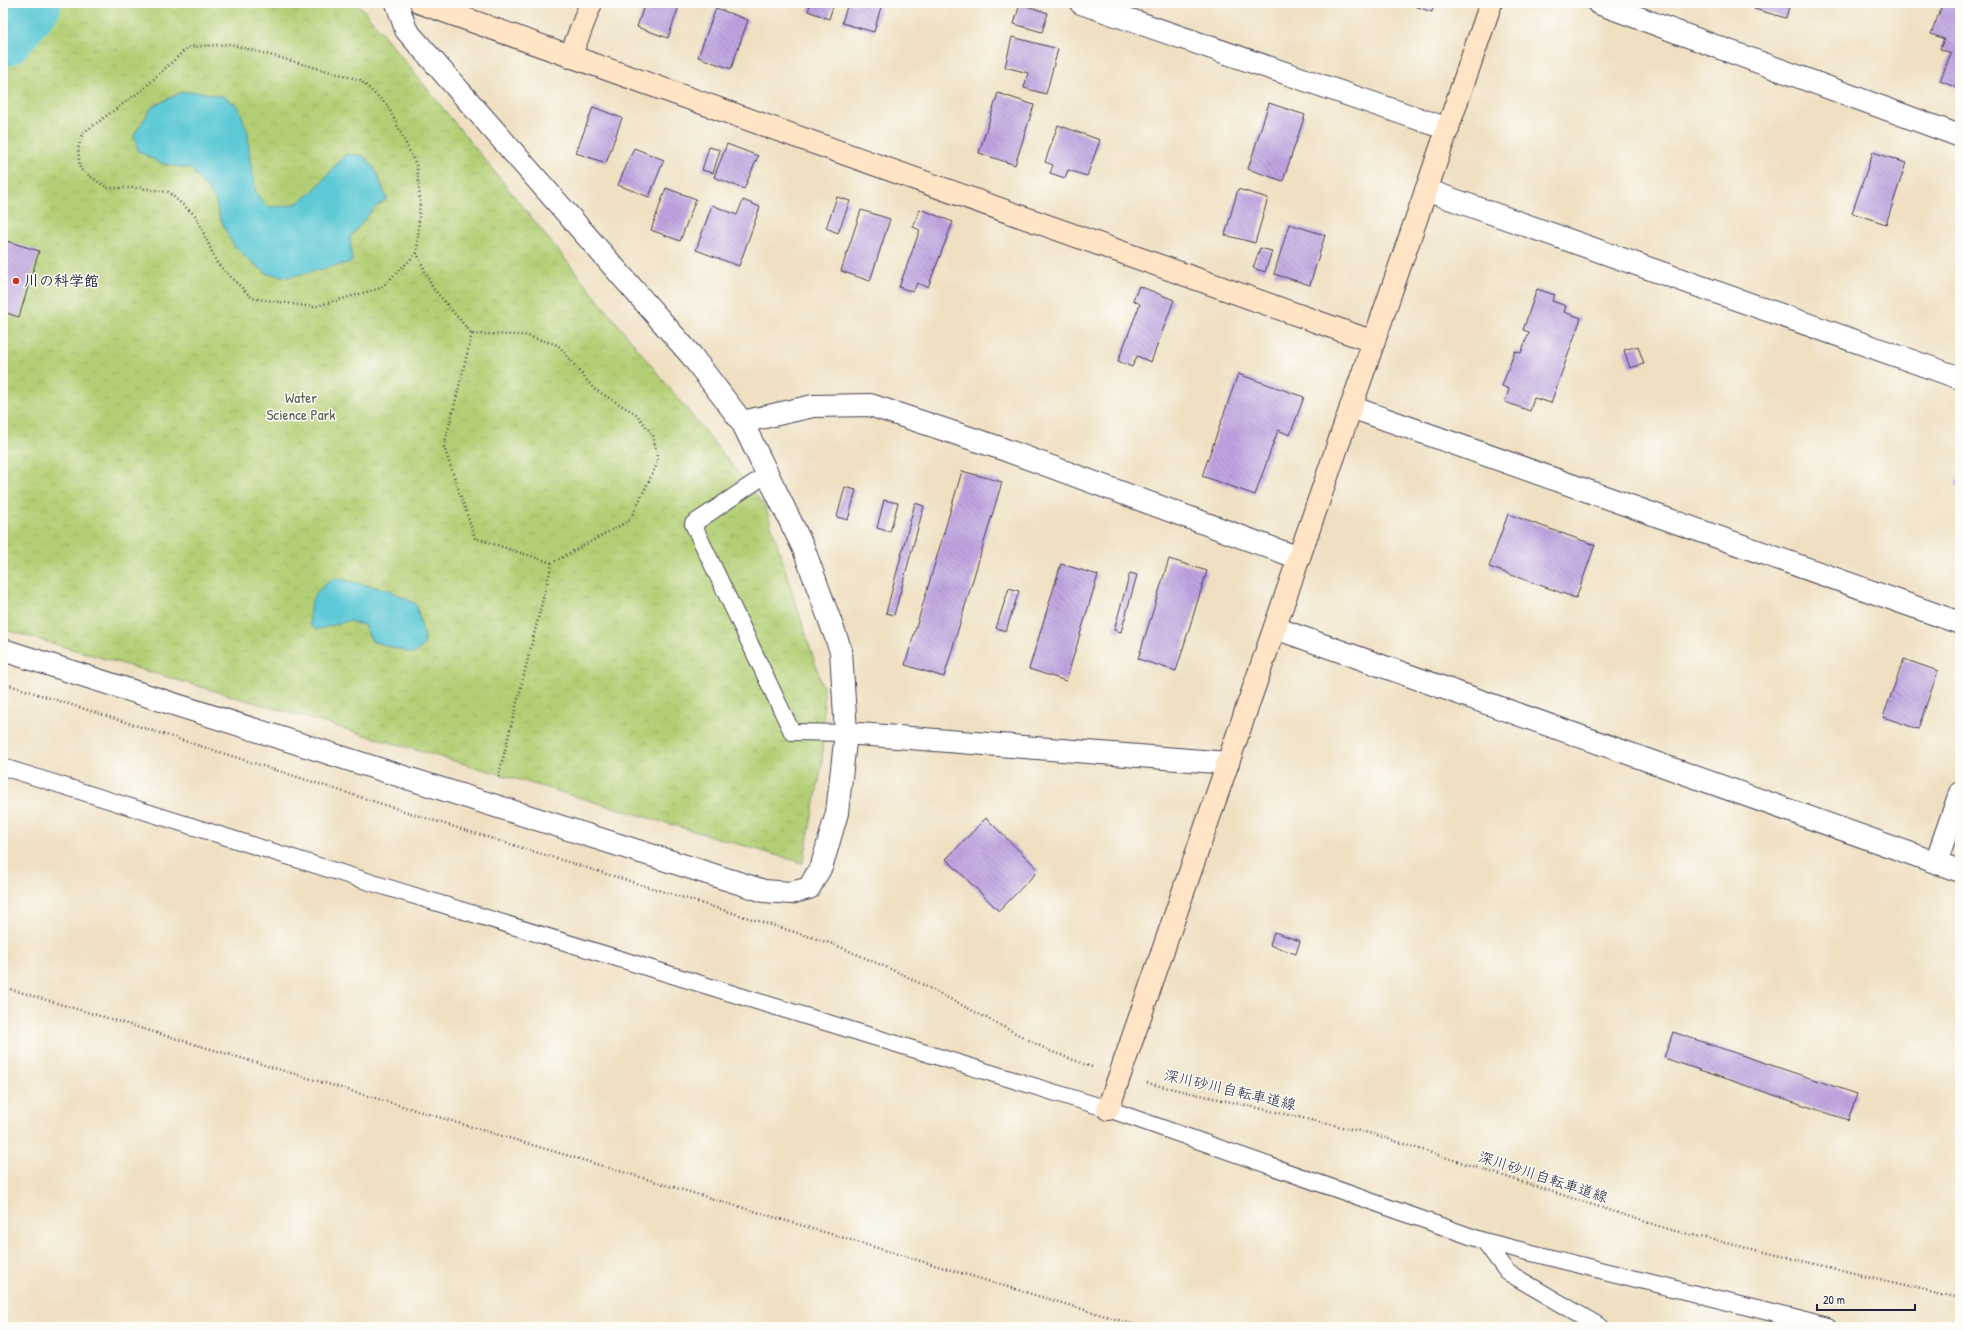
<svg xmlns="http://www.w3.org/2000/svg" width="1963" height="1330" font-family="'Patrick Hand','Klee One',sans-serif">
<defs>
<pattern id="park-crowns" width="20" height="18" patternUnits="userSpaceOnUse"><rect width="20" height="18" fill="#b3cf75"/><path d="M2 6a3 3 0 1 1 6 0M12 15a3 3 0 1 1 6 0" fill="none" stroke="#9ab166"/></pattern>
<pattern id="building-back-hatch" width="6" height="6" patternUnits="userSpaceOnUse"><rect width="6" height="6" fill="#bfa4e1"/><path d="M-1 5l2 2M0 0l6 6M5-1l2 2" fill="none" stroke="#9b85b8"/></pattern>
</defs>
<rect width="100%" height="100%" fill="#fdfcf7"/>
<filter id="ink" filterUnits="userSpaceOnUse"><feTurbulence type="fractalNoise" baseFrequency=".025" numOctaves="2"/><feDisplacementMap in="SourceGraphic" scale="8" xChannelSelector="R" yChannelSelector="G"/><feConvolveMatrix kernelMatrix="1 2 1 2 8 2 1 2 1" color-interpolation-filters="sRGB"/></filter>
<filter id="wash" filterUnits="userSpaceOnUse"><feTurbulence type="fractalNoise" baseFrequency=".012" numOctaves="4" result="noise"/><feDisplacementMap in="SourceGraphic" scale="16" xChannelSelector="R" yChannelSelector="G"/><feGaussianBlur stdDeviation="0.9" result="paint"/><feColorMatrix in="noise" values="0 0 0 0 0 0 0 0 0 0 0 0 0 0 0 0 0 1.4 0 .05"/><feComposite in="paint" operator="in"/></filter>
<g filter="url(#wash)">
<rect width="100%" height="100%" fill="#efe0c2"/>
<!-- park -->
<path fill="url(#park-crowns)" stroke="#6a7858" d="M3 3H349L361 7 765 506 824 691 822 765 803 863 3 629Z"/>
<!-- water -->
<path fill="#5dc9d6" stroke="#407688" d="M182 92H200L224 97 238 106 248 133 250 160 256 193 267 207C274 206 284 207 292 205 314 197 329 170 346 154L364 156 375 169 387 199 374 208 350 237 352 262 288 277 268 274 249 260 232 243 220 218 215 199 191 169 160 163 138 151 134 135 152 107Z
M334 578 389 590 416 604 424 636V645L414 654 372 641 364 625 348 621 316 630 310 625C308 599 314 592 334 578Z"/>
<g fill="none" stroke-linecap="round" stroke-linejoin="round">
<!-- river -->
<path stroke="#5dc9d6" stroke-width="59" d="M3 37 32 3"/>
</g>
<g id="blocks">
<!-- building -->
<path fill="url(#building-back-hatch)" d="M645 3H680L668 38 637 27Z
M811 3H834L829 19 808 11Z
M848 3H882L874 32 842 23Z
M1406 3H1434L1432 12Z
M1756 3H1790L1786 18 1754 9Z
M1943 3H1960V89L1940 81 1951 53 1940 49 1944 39 1931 34Z
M1020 4 1048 13 1042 32 1014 24Z
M716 8 748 20 731 69 698 57Z
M1012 37 1058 49 1046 94 1024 88 1028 73 1005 67Z
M998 93 1034 105 1015 165 979 153Z
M1269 103 1305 115 1283 181 1248 169Z
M593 107 622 118 606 163 576 153Z
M1058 125 1100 140 1087 176 1068 170 1065 178 1050 173 1053 165 1045 162Z
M727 144 758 156 744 189 714 177Z
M709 147 720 150 713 173 702 170Z
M634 148 664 160 649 197 618 185Z
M1873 152 1906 163 1886 224 1852 213Z
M666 188 696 199 680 241 651 230Z
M1238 189 1268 198 1255 243 1225 235Z
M837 197 850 201 838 233 826 228Z
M743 200 760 207 739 266 696 250 712 205 737 215Z
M920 209 953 222 928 287 917 283 913 292 899 287 920 230 913 227Z
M861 210 890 219 870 281 841 271Z
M1289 224 1325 235 1310 285 1274 274Z
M3 240 39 251 19 317 3 312Z
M1260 248 1272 251 1265 272 1253 268Z
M1139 286 1174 300 1151 362 1137 356 1132 367 1118 361 1140 304 1133 300Z
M1537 289 1555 295 1552 301 1566 306 1564 312 1581 318 1551 403 1534 398 1530 411 1505 402 1509 389 1502 386 1515 351 1521 353 1529 332 1523 330Z
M1638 346 1644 364 1630 368 1624 350Z
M1238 374 1304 397 1290 435 1278 430 1255 495 1202 476Z
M962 471 1002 482 944 677 905 665Z
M1960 471V487L1955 485Z
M845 487 856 490 848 520 837 517Z
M884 500 898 503 890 532 877 528Z
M915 503 924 506 894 615 886 613Z
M1508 514 1595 545 1576 598 1489 567Z
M1169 559 1207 571 1176 671 1138 659Z
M1061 564 1098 575 1066 681 1029 669Z
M1130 573 1137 575 1121 632 1114 630Z
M1009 588 1019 591 1006 631 996 628Z
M1904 659 1938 671 1918 729 1883 717Z
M986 818 1039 870 999 911 946 859Z
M1274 932 1300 941 1296 954 1270 945Z
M1673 1032 1857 1094 1848 1120 1664 1058Z"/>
</g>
</g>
<g filter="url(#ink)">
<use href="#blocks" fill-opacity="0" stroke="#413e4f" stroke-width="1"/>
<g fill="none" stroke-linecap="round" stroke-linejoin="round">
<!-- lane casing -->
<g stroke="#413e4f" stroke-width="18">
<path id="lane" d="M767 474 693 524 792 732 846 733
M3 767 376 884 1108 1109 1484 1241 1828 1327
M1484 1241 1507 1272 1601 1327"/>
</g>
<!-- street casing -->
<g stroke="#413e4f" stroke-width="24">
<path id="street" d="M1081 3 1448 129
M1598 3 1960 136
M1426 190 1960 378
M1351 407 1960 623
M742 422 813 406 870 405 1000 448 1299 558
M1275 628 1960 871
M3 650 764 891 791 893 809 888 822 865 837 813 846 733 841 651 803 547 742 422 691 355 406 30 397 3
M846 733 1228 763
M1936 862 1960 793"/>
</g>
<!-- secondary casing -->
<g stroke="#413e4f" stroke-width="24">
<path id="secondary" d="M421 3 1374 342
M570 57 591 3
M1108 1109 1491 3"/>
</g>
<!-- path -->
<path stroke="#413e4f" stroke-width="2.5" stroke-dasharray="1 3" stroke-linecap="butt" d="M417 253 381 288 313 307 252 298 217 263 196 216 168 192 140 188H107L80 169 78 149 83 133 142 90 188 47 230 44 360 80 388 106 417 167 420 201 417 253 432 287 472 334 524 335 558 345 594 389 636 414 653 435 658 462 630 520 552 563 498 778
M472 334 444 447 475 538 552 563
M3 683 432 820 833 944 904 975 1050 1051 1092 1067
M3 987 1142 1327
M1147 1083 1373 1134 1671 1230 1960 1298"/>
<!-- lane -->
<use href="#lane" stroke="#fff" stroke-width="16"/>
<!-- street -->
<use href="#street" stroke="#fff" stroke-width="22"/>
<!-- secondary -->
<use href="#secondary" stroke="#ffe4c6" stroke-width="22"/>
</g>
</g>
<!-- markers -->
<circle fill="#c8321e" stroke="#fdfcf7" stroke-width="1.5" cx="16" cy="281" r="4"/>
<g text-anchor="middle" stroke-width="3" stroke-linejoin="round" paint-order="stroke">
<!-- poi labels -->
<g font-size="15" font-weight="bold" fill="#22223b" stroke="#fdfcf7" text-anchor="start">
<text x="24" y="286">川の科学館</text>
</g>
<!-- park labels -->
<g font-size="15" fill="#555f4f" stroke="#fdfcf7">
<text x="301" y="403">Water<tspan x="301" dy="17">Science Park</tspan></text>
</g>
<!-- street labels -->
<g font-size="15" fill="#22223b" stroke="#fdfcf7">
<text transform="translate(1230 1090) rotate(13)" y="5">深川砂川自転車道線</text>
<text transform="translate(1543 1177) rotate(18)" y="5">深川砂川自転車道線</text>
</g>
</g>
<!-- margin -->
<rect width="1963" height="1330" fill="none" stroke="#fdfcf7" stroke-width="16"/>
<!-- scale -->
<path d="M1817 1304v6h98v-6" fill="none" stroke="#22223b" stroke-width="2"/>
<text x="1823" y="1304" font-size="12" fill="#22223b" stroke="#fdfcf7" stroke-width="3" paint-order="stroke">20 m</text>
</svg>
